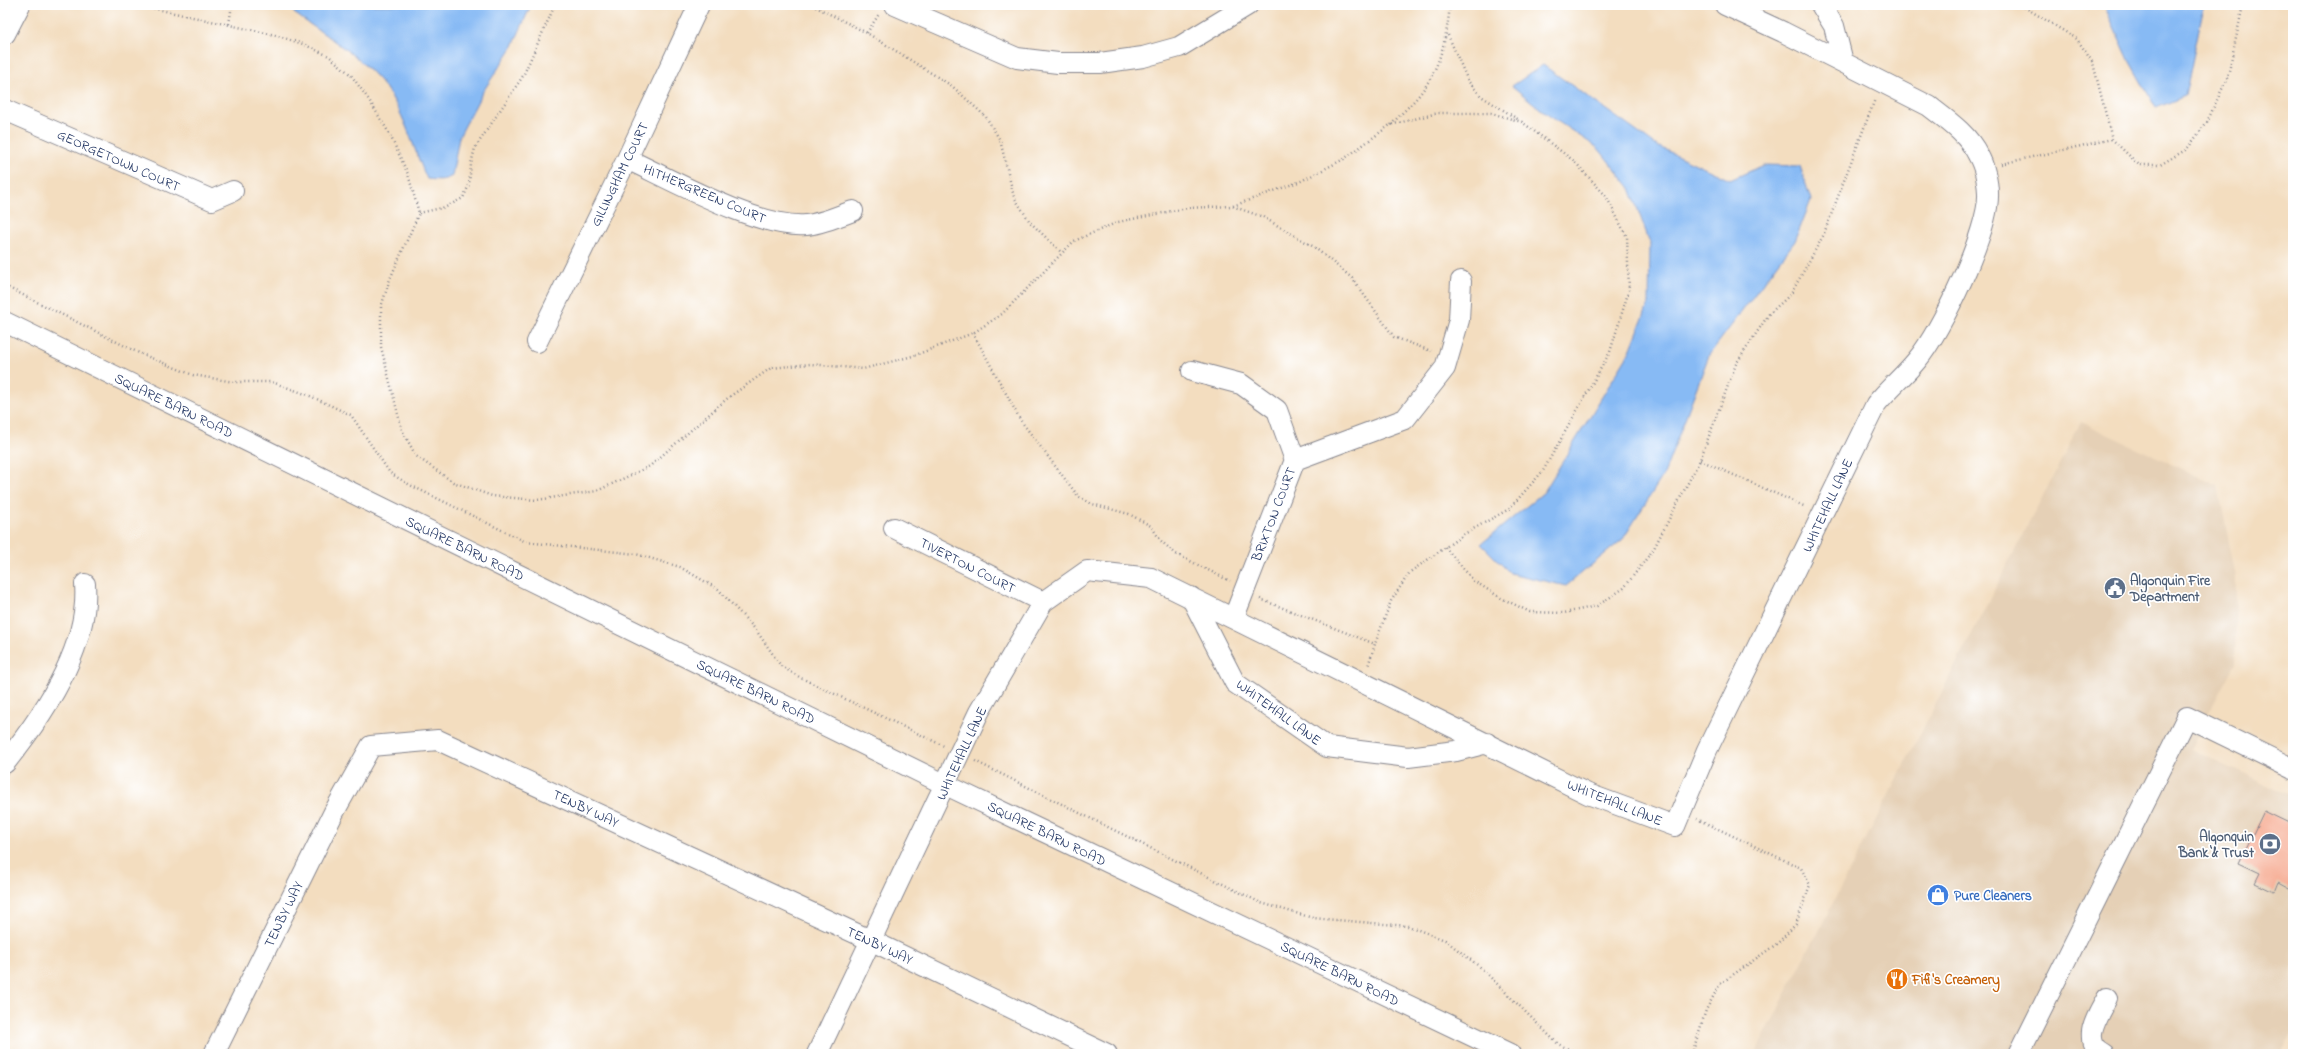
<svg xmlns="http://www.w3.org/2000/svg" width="2298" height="1059" font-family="'Indie Flower',sans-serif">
<rect width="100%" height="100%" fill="#fff"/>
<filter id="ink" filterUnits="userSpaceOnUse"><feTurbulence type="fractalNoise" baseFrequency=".025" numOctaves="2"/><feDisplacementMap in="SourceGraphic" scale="8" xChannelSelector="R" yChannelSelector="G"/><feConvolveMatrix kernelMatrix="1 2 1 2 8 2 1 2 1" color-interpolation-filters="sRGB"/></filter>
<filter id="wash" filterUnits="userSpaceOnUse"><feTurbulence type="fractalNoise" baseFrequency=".012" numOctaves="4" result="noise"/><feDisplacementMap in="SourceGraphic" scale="16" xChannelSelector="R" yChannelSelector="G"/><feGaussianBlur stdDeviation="0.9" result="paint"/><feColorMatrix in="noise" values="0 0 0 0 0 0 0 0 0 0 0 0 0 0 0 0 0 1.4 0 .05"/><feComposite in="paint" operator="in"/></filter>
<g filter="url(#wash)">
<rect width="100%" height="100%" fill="#f3ddbf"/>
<!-- built -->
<path fill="#e5d0b6" d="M2081 422 2218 486 2236 578 2235 663 2190 749 2293 797V1031L2281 1054H1755Z"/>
<!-- water -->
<path fill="#87baf4" stroke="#5174a9" d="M292 5H531L513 46 482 93 459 137 452 176C444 181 437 180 427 179 412 146 404 109 380 81 356 53 323 34 294 13Z
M2104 5H2204L2185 96 2156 108 2130 62Z
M1543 65 1657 146 1730 180 1764 165 1800 166 1811 200 1795 241 1709 355 1664 474 1623 539 1566 586 1510 573 1481 544 1544 492 1630 351 1649 303 1650 243 1630 188 1598 148 1548 115 1512 86Z"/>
<g id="blocks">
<!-- building -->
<path fill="#f6ab92" d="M2264 811 2293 825V890L2278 882 2274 892 2255 883 2260 873 2239 863Z"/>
</g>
</g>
<g filter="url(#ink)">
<use href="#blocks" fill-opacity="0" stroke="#87868e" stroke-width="1"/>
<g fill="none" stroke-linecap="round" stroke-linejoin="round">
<!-- minor casing -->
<g stroke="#87868e" stroke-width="22">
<path id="minor" d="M895 5 1017 58 1058 63H1100L1143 57 1179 47 1248 5
M1821 5 1834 26 1843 62
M5 34 20 5
M5 110 212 200 233 191
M627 159C672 180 759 229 806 225 821 224 838 216 853 211
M5 322 946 785 1510 1054
M537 342 627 159 699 5
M1192 371 1241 384 1277 410 1295 460 1234 617
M1295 460 1405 419 1445 368 1459 320 1461 281
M894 528 1043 602
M1191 597 1235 683 1327 747 1408 757 1456 751 1487 743
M5 763C43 716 90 647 85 584
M214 1054 334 812 371 746 438 740 870 940 1107 1054
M817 1054 979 712 1043 602 1087 571 1151 578 1588 794 1675 826 1707 750 1876 404C1889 388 1904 376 1917 360 1941 332 1990 229 1988 193 1988 182 1984 165 1978 155 1968 134 1947 120 1929 106L1783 32 1725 5
M2019 1054 2187 717 2293 769
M2105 1054C2079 1041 2098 1016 2107 998"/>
</g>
<!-- path -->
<path stroke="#87868e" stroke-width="2.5" stroke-dasharray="1 3" stroke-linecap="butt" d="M138 5 275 35 303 44 329 56 351 75 369 100 389 133 408 174 419 213 390 279 381 307V347L402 430 416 456 453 482 492 496 537 500 597 491 650 466 729 397 771 368 810 364 863 369 913 356 973 333 1002 314 1074 241 1118 222 1187 208 1232 206 1263 217 1314 247 1352 278 1394 337 1431 351
M812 5 867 33 952 86 986 117 1000 140 1014 197 1030 222 1062 253
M2021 5 2077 39 2093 63 2112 139 2139 165H2160L2187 149 2207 122 2228 76 2243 5
M229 24 232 5
M867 33 879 14
M1448 35 1468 81 1481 96 1519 120
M1391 125C1401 113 1414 103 1423 90 1441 65 1447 35 1450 5
M2001 164 2112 139
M1233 206 1301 181 1344 159 1390 125 1438 113H1491L1522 122 1574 161 1606 196 1627 237 1629 290 1610 352 1543 471 1509 509 1466 533 1410 572 1391 601 1375 644
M419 213 446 207 463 198 469 185 471 164 475 148 523 76 555 5
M5 286 139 353 193 375 234 382H272L308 395 351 415 390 473 410 485 526 542 636 554 680 567 718 589 756 630 781 666 801 678 944 746
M973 333 1021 421 1078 496 1092 504 1129 514 1151 526 1161 541 1176 554 1230 581
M1700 460 1806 507
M1445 547 1474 581 1501 598 1530 612 1564 613 1597 606 1624 588 1653 550 1700 460 1736 364 1769 314 1791 294 1823 236 1875 99
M1260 599 1375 644 1368 666
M975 761 1261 903 1313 918 1408 926 1445 940 1480 967 1558 1044 1579 1054
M1692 1054 1706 1010 1720 984 1778 943 1796 924 1810 885 1801 868 1697 819"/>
<!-- minor -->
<use href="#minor" stroke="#fff" stroke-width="20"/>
</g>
</g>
<!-- icons -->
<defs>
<g id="civic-disc" transform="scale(1.15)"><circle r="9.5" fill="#5c6f8a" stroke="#fff"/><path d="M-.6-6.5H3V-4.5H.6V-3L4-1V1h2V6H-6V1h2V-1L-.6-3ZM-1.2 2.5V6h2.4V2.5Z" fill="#fff"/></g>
<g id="bank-disc" transform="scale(1.15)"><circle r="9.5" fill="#5c6f8a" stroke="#fff"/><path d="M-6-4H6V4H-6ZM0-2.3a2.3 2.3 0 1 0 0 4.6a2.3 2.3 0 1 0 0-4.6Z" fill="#fff"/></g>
<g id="shop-disc" transform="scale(1.15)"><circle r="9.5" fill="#3f7fe0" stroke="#fff"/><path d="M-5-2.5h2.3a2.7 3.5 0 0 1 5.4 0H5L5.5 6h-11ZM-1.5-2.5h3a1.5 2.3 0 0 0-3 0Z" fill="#fff"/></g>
<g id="restaurant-disc" transform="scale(1.15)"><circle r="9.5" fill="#e8710a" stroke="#fff"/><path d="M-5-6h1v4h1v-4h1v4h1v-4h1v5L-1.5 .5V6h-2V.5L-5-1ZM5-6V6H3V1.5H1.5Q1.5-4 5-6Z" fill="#fff"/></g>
</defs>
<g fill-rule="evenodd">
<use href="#civic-disc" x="2115" y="588"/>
<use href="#bank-disc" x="2270" y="844"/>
<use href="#shop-disc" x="1938" y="895"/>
<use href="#restaurant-disc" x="1897" y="979"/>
</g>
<g text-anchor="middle" stroke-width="3.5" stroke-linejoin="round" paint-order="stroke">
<!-- street labels -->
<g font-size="14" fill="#1b2f5e" stroke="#fff">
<text transform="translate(119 160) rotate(24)" y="5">GEORGETOWN COURT</text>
<text transform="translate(619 174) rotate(-64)" y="5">GILLINGHAM COURT</text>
<text transform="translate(705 193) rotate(23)" y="5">HITHERGREEN COURT</text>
<text transform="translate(174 405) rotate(26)" y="5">SQUARE BARN ROAD</text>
<text transform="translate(1827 505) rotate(-65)" y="5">WHITEHALL LANE</text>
<text transform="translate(1273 514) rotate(-69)" y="5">BRIXTON COURT</text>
<text transform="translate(465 548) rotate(26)" y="5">SQUARE BARN ROAD</text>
<text transform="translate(968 565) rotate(27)" y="5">TIVERTON COURT</text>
<text transform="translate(756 691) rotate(26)" y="5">SQUARE BARN ROAD</text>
<text transform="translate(1279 712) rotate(36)" y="5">WHITEHALL LANE</text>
<text transform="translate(961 753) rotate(-65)" y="5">WHITEHALL LANE</text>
<text transform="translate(1615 802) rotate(22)" y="5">WHITEHALL LANE</text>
<text transform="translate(586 808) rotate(25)" y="5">TENBY WAY</text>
<text transform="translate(1047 833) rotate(26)" y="5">SQUARE BARN ROAD</text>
<text transform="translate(283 914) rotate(-64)" y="5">TENBY WAY</text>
<text transform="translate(880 945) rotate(25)" y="5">TENBY WAY</text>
<text transform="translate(1340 973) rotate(26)" y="5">SQUARE BARN ROAD</text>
</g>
<!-- service labels -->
<g font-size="14" font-weight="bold" fill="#4e5e75" stroke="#fff" text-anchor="start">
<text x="2130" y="585">Algonquin Fire<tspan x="2130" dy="16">Department</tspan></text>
<text x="2254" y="841" text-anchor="end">Algonquin<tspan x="2254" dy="16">Bank &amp; Trust</tspan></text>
</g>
<!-- shop labels -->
<g font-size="14" font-weight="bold" fill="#366cbe" stroke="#fff" text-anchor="start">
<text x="1954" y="900">Pure Cleaners</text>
</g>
<!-- food labels -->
<g font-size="14" font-weight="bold" fill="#c56008" stroke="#fff" text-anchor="start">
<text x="1912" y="984">Fifi's Creamery</text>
</g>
</g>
<!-- margin -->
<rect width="2298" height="1059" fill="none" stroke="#fff" stroke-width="20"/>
</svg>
